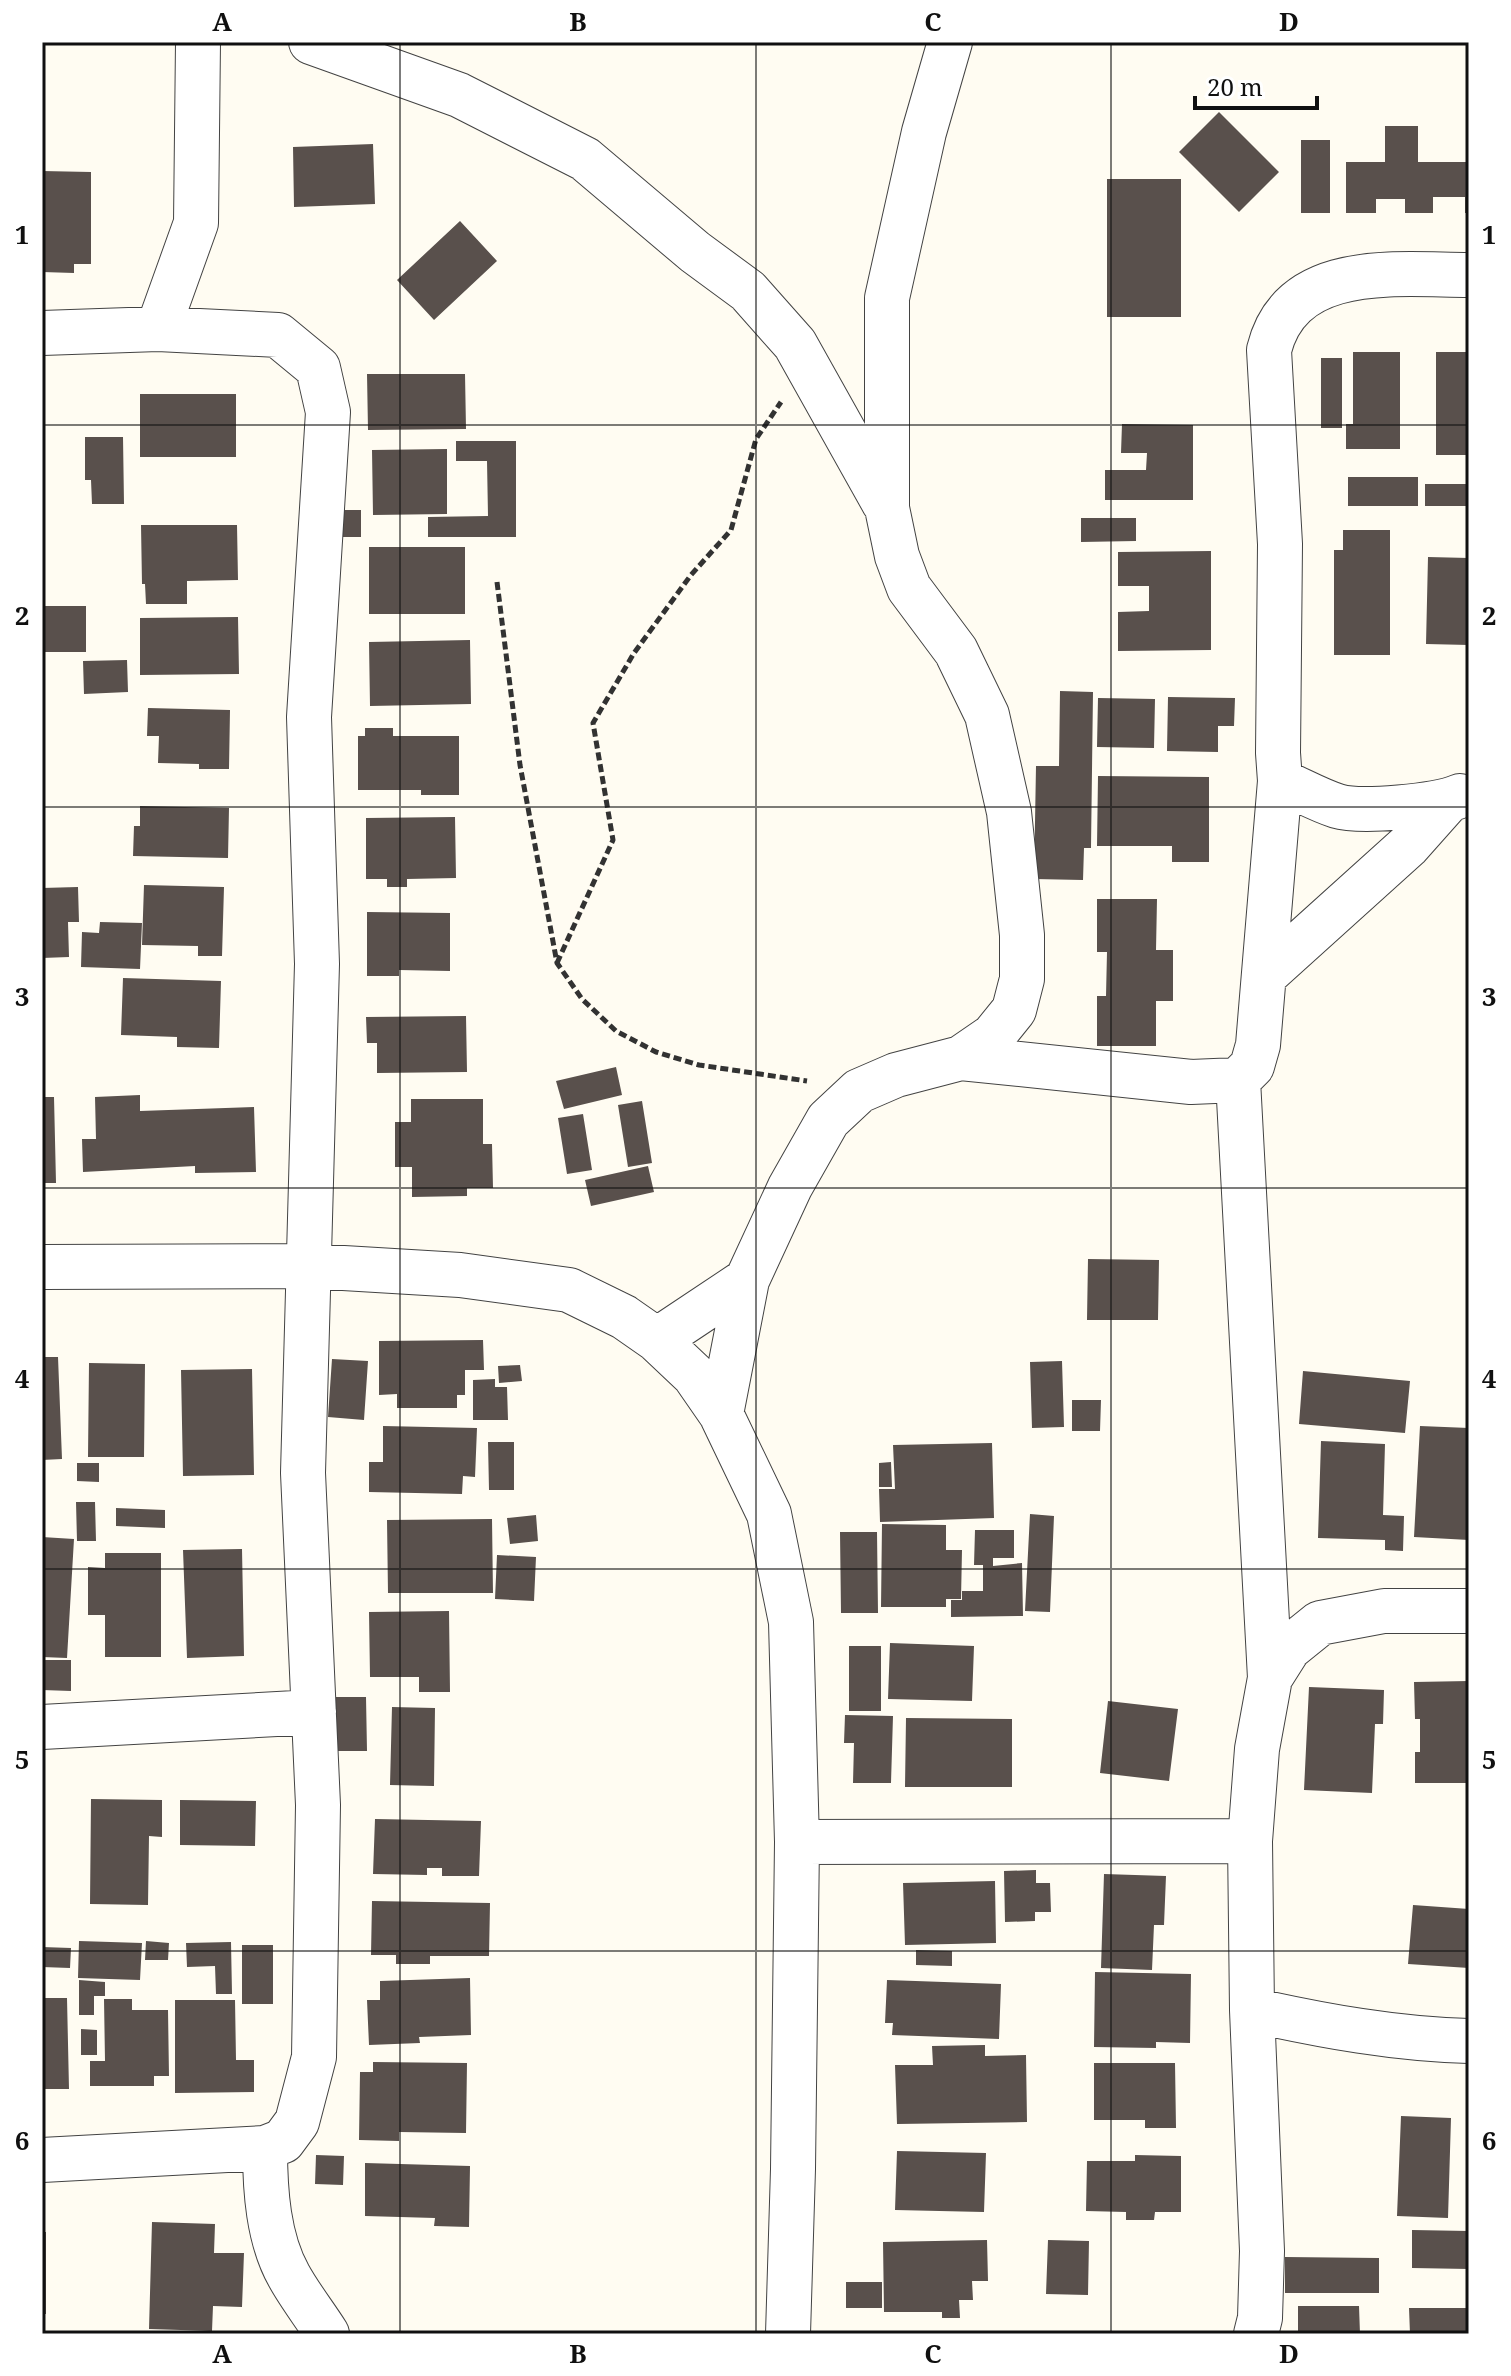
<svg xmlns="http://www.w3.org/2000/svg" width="1511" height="2376" font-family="'Noto Serif',serif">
<rect width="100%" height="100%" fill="#fffcf2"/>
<!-- building -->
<path fill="#59504c" d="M1219 112 1279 172 1239 212 1179 152Z
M1385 126H1418V162H1469V213H1465V197H1433V213H1405V199H1376V213H1346V162H1385Z
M1301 140H1330V213H1301Z
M373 144 375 204 294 207 293 147Z
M42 171 91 172V264H74V273L42 272Z
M1107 179H1181V317H1107Z
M460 221 497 261 434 320 397 280Z
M1353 352H1400V449H1346V424H1353Z
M1436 352H1469V455H1436Z
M1321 358H1342V428H1321Z
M367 374H465L466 429 368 430Z
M140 394H236V457H140Z
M1122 424 1193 425V500H1105V470H1146L1147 453H1121Z
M85 437H123L124 504H92L91 480H85Z
M456 441H516V537H428V517L488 516 487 461H456Z
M447 449V514L373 515 372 450Z
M1348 477H1418V506H1348Z
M1425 484H1469V506H1425Z
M336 510H361V537H336Z
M1081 518H1136V541L1081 542Z
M141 525H237L238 580 187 581V604H146L145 584H142Z
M1343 530H1390V655H1334V550H1343Z
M369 547H465V614H369Z
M1211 551V650L1118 651V612L1149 611V586H1118V552Z
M1428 557 1469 558V645L1426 644Z
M42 606H86V652H42Z
M238 617 239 674 140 675V618Z
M470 640 471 704 370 706 369 642Z
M127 660 128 692 84 694 83 661Z
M1060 691 1093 692 1091 848H1084L1083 880 1034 879 1036 766H1059Z
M1168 697 1235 698 1234 726H1218V752L1167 751Z
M1098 698 1155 699 1154 748 1097 747Z
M148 708 230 710 229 769H199V764L158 763 159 736H147Z
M365 728H393V736H459V795H421V790H358V736H365Z
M1098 776 1209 777V862H1172V846H1097Z
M140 806 229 808 228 858 133 856 134 826H140Z
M455 817 456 878 407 879V887H387V879H366V818Z
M144 885 224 887 222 956H198V946L142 945Z
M78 887 79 922H68L69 957 42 958V888Z
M1097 899H1157L1156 950H1173V1001H1156V1046H1097V996H1106L1107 952H1097Z
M367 912 450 913V971L399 970V976H367Z
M100 922 142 923 140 969 81 967 82 932 99 933Z
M123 978 221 981 219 1048 177 1047V1037L121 1035Z
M466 1016 467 1072 377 1073V1043H367L366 1017Z
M616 1067 622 1095 564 1109 556 1081Z
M140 1095V1111L254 1107 256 1172 195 1173V1166L83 1172 82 1139H96L95 1097Z
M42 1097H54L56 1183H42Z
M411 1099H483V1144H492L493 1188H467V1196L412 1197V1167H395V1122H411Z
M642 1101 652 1163 628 1167 618 1105Z
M583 1114 592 1170 567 1174 558 1118Z
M648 1166 654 1192 591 1206 585 1180Z
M1088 1259 1159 1260 1158 1320H1087Z
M483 1340 484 1370H465V1395H457V1408H397V1394L379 1395V1341Z
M42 1357H58L62 1459 42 1460Z
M332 1359 368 1361 364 1420 328 1417Z
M1062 1361 1064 1427 1032 1428 1030 1362Z
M89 1363 145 1364 144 1457H88Z
M520 1365 522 1381 499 1383 498 1366Z
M252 1369 254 1475 183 1476 181 1370Z
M1303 1371 1410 1381 1405 1433 1299 1424Z
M495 1379V1387H507L508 1420H473V1380Z
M1072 1400H1101L1100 1431H1072Z
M383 1426 477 1428 475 1477 463 1476 462 1494 369 1492V1462H383Z
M1420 1426 1469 1428V1540L1414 1537Z
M1321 1441 1385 1444 1383 1515 1404 1516 1403 1551 1385 1550V1540L1318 1538Z
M488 1442H514V1490H489Z
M992 1443 994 1518 880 1522 879 1489H895L893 1445Z
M891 1462 892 1487H879V1463Z
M77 1463H99V1482L77 1481Z
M76 1502H95L96 1541H77Z
M116 1508 165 1510V1528L116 1526Z
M1030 1514 1054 1516 1050 1612 1025 1611Z
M536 1515 538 1541 510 1544 507 1518Z
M492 1519 493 1593H388L387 1520Z
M882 1524 946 1525V1550H962L961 1599H946V1607H881Z
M975 1530H1014V1558H993V1566L1022 1563 1023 1616 951 1617V1600H962V1591H983V1565H974Z
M840 1532H877L878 1613H841Z
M42 1537 74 1539 67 1658 42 1657Z
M242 1549 244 1656 187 1658 183 1550Z
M105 1553H161V1657H105V1615H88V1567L105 1568Z
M497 1555 536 1557 534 1601 495 1599Z
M449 1611 450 1692H419V1677H370L369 1612Z
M890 1643 974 1646 972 1701 888 1699Z
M849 1646H881V1711H849Z
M42 1660H71V1691L42 1690Z
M1469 1681V1783H1415V1752H1420V1719H1415L1414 1682Z
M1309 1687 1384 1690 1383 1724H1375L1372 1793 1304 1790Z
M331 1697H366L367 1751H332Z
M1108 1701 1178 1709 1169 1781 1100 1773Z
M392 1707 435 1708 434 1786 390 1785Z
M845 1715 893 1716 891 1783H853L854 1743H844Z
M906 1718 1012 1719V1787H905Z
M91 1799 162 1800V1837L149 1836 148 1905 90 1904Z
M180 1800 256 1801 255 1846 180 1845Z
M375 1819 481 1821 479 1876H442V1868H427V1875L373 1874Z
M1036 1870V1883H1050L1051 1912H1035V1921L1005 1922 1004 1871Z
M1104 1874 1166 1876 1164 1925H1154L1152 1970 1101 1968Z
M995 1881 996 1943 905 1945 903 1883Z
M372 1901 490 1903 489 1956H430V1964H396V1955H371Z
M1413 1905 1469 1909V1968L1408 1964Z
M79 1941 142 1943 140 1980 78 1978Z
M146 1941 169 1943 168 1960H145Z
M231 1942 232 1994H216L215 1966 187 1967 186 1943Z
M242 1945H273V2004H242Z
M42 1947 71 1948 70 1968 42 1967Z
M916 1950 952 1951V1966L916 1965Z
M1095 1972 1191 1974 1190 2043 1156 2042V2048L1094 2047Z
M470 1978 471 2035 419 2037 420 2043 369 2045 367 2000H380V1981Z
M79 1980 105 1982V1996H94V2015H79Z
M887 1980 1001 1984 999 2039 892 2035 893 2023H885Z
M42 1998H67L69 2089H42Z
M104 1999H132V2010H168L169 2076H154V2086H90V2061H105Z
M175 2000H235L236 2060H254V2092L175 2093Z
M81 2029 97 2030V2055H81Z
M985 2045V2056L1026 2055 1027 2122 897 2124 895 2065H933L932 2046Z
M373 2062 467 2063 466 2133 399 2132V2141L359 2140 360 2072H373Z
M1094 2063H1175L1176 2128H1145V2120H1094Z
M1401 2116 1451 2118 1448 2218 1397 2216Z
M897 2151 986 2153 984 2212 895 2210Z
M316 2155 344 2156 343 2185 315 2184Z
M1135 2155 1181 2156V2212H1155L1154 2220H1126V2212L1086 2211 1087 2161H1135Z
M365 2163 470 2166 469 2227 434 2226 435 2218 365 2216Z
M152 2222 215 2224 214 2253H244L242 2307 213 2306 212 2331 149 2329Z
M1412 2230 1469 2231V2269L1412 2268Z
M42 2232H46V2314H42Z
M987 2240 988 2281H972L973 2300H959L960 2318H942V2312H884L883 2242Z
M1048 2240 1089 2241 1088 2295 1046 2294Z
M1285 2257 1379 2258V2293H1285Z
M846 2282H882V2308H846Z
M1298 2306H1359L1360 2334H1298Z
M1409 2308H1469V2334H1410Z"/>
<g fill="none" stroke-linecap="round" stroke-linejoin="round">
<!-- minor casing -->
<g stroke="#434343" stroke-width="46">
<path id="minor" d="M311 42 459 95 585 159 695 252 748 291 795 344 884 503
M950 42 924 132 887 298V508L897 556 909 588 956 651 987 715 1009 812 1022 935V979L1014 1010 993 1036 961 1058
M158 329 196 223 198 42
M42 333 158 329 278 335 318 368 328 412 309 717 317 964 303 1473 318 1805 314 2057 297 2122 283 2141 265 2148 42 2160
M1280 781C1299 789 1318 800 1337 806 1361 813 1437 806 1460 796
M1264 976 1408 846 1448 801
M1238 1080 1270 1678
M42 1267 310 1266 460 1275 569 1290 624 1317 657 1340 694 1375 721 1414 769 1514 791 1622 797 1842 793 2169 788 2334
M657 1340 747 1280
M721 1414 747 1280 790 1187 828 1120 859 1091 896 1075 961 1058 1191 1082 1238 1080 1252 1066 1258 1045 1280 781 1278 753 1280 544 1269 350C1291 260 1398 275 1469 275
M42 1727 314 1712
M797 1842 1250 1841
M1252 2010C1324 2026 1395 2039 1469 2041
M265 2148C265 2190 268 2239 289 2276 300 2296 315 2315 327 2334
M1256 2334 1260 2318 1262 2251 1252 2010 1250 1841 1257 1749 1270 1678 1289 1648 1320 1623 1384 1611H1469"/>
</g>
<!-- path -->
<path stroke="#323232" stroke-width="5" stroke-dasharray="8 4" stroke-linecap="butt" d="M497 582 520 765 557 963 582 999 616 1031 656 1052 699 1065 807 1081
M557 963 613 840 593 723 634 653 691 575 731 530 756 439 781 402"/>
<!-- minor -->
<use href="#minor" stroke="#fff" stroke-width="44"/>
</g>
<!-- grid -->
<path fill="none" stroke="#101010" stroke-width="2" stroke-opacity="0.55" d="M400 42V2334M756 42V2334M1111 42V2334M42 425H1469M42 807H1469M42 1188H1469M42 1569H1469M42 1951H1469"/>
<!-- border -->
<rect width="1511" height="2376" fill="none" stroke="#ffffff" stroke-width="88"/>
<!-- scale -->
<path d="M1195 96v12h122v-12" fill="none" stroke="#101010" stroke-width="4"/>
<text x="1207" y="96" font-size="24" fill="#101010" stroke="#ffffff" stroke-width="6" paint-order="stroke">20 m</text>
<rect x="44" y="44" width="1423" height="2288" fill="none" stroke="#101010" stroke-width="3"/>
<g font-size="26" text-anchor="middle" font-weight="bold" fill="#101010">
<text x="222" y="31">A</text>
<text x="578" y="31">B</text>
<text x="933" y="31">C</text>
<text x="1289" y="31">D</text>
<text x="22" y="244">1</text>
<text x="1489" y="244">1</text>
<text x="22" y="625">2</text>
<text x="1489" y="625">2</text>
<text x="22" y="1006">3</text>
<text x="1489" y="1006">3</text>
<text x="22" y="1388">4</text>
<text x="1489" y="1388">4</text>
<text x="22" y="1769">5</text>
<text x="1489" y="1769">5</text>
<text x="22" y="2150">6</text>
<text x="1489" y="2150">6</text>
<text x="222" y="2363">A</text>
<text x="578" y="2363">B</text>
<text x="933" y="2363">C</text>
<text x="1289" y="2363">D</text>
</g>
</svg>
